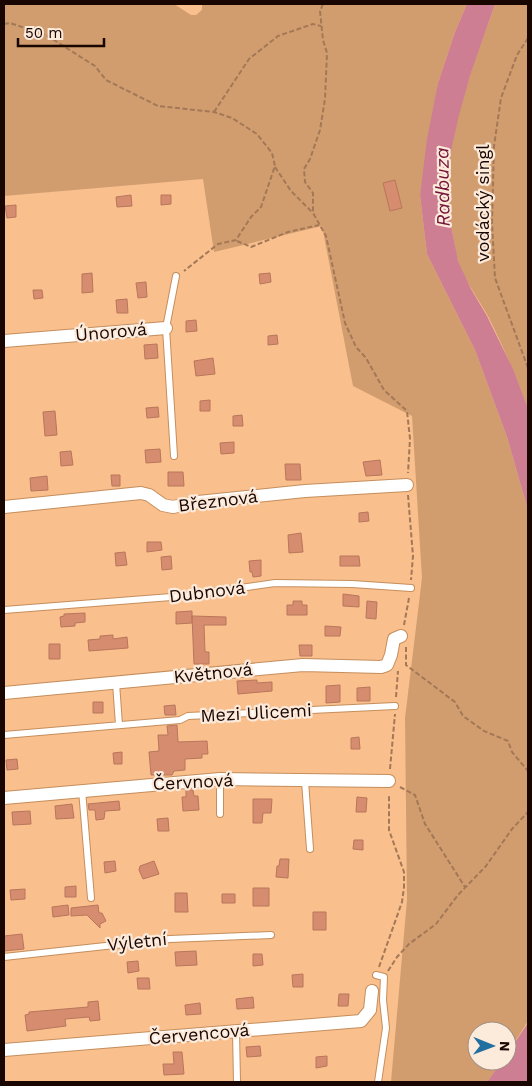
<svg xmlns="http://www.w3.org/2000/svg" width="532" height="1086" font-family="'Work Sans',sans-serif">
<rect width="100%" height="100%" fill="#f9bf8d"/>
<!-- green -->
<path fill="#d29d6e" d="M4 4H174L191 15H196L202 10V4H467L455 32 438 83 420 195 427 254 475 350 507 437 528 510V1021L507 1054V1031H477V1061H502L487 1082H391L407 900 405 718 422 578 412 416 353 386 322 226 214 252 203 179 4 196Z
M495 4H528V408C516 377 504 348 489 318 479 299 465 282 458 261 455 253 455 244 453 235 450 220 447 202 447 187 448 127 476 60 495 4Z"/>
<!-- water -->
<path fill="#cd7e93" d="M467 4H495L470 76 459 115 451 151 447 187 451 225 458 261 471 289 487 316 513 369 528 408V510L507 437 475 350 427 254 420 195 427 139 438 83 455 32Z
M528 1023V1082H487L502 1061H507V1054Z"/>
<!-- building -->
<path fill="#d68c6e" stroke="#b9765b" d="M395 180 402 208 390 211 383 183Z
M131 195 132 206 117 207 116 197Z
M161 195H171V204L161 205Z
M16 205V217L7 218 5 206Z
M92 273 93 292 82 293V274Z
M270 273 271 282 260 284 259 274Z
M146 282 147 297 138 298 136 283Z
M33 290H42L43 298 34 299Z
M127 299 128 313H117L116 300Z
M196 320 197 331 186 332V321Z
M277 335 278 344 268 345V336Z
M157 344 158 358 145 359 144 345Z
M213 358 215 374 196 376 194 361Z
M210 400V411H200V401Z
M158 407 159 417 147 418 146 408Z
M55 411 57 435 45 436 43 412Z
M242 415 243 426H233V416Z
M234 442V453L221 454 220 443Z
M160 449 161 462 146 463 145 450Z
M71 451 73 465 61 466 60 452Z
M380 460 382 475 366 476 363 462Z
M285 464H300L301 480H286Z
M168 472H183L184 486H168Z
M111 475H120V486H112Z
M47 476 48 490 31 491 30 478Z
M368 512 369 521 359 522V513Z
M301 533 303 552 289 553 288 535Z
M147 542H161L162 550 147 552Z
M125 552 127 565 116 566 115 553Z
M171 556 172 569 162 570 161 557Z
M340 556H359L360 566H340Z
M261 560V576L253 577 252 572H250L249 561Z
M343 594 359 596V607L343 606Z
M293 601H302V605H307V615H287V605H293Z
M367 601 377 602 376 619 366 618Z
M192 611V623L176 624V612Z
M85 613V622L75 623V626L61 627 60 617 64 616V614Z
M192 616 226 617V625H204L205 652H209V664H194Z
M325 626 341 627 340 636H325Z
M113 635V639L127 637 128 648 89 651 88 640 100 639V636Z
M49 644H60V659H49Z
M299 645H312V656H300Z
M257 680V683L272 682V691L238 694 237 681Z
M340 685V702L326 703V686Z
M370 687V701H357V688Z
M93 702H103V713H93Z
M175 705 176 715H165L164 706Z
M177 725 178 742 207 741 208 754H202V758L185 759V770L174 771 172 775H151L149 752 159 751 158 735H168L167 726Z
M359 737 360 749H351V738Z
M122 752V764H114L113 753Z
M17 759 18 769 7 770 6 760Z
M186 790H193L194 796H198L199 810 183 811 182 797H186Z
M357 797 367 798 366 812H356Z
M253 799H272L271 813H263L262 823H253Z
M119 801 120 810 105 811 104 819 96 820 95 810H89L88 804Z
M72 804 74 818 56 819 55 806Z
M30 811 31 824 13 825 12 812Z
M168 818 169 831H158L157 819Z
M354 840H363V850L353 849Z
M280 859H289L288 878 276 877 277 866H279Z
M115 861 116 871 105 873 104 862Z
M154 861 159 874 143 879 139 870 140 866Z
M76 886V897H65V887Z
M253 888H269V906H253Z
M25 889V899L11 900 10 890Z
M175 893H187L188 912H175Z
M222 894H235V903H222Z
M68 905 69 915 53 917 52 907Z
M98 905 99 913H102L106 921 100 924V928L87 915 71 916V908Z
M313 912H326V930H313Z
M22 934 24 949 4 951V936Z
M196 951 197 965 176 966 175 952Z
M253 954H262L263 965 253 966Z
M138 961 139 971 128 973 127 962Z
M303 974V987H293L292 975Z
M137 978H149L150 989H138Z
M339 994H349L348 1006H338Z
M253 997 254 1008 237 1009 236 999Z
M98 1001 100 1020 90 1021 89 1017 65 1019 66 1026 27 1031 25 1015 29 1014V1012L88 1007V1002Z
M200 1003 201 1014 186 1015 185 1005Z
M260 1046 261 1056 247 1057 246 1047Z
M173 1052H182L184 1074 164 1075 163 1064H174Z
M327 1056V1066L316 1068V1057Z"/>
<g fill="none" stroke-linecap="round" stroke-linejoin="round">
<!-- service casing -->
<g stroke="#c58e5c" stroke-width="8">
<path id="service" d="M174 456 166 328 176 276
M4 610 184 596 275 583 352 584 411 588
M116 683 119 725
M4 735 180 720 188 716 395 706
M305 781 310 849
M82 790 91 898
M220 814V779
M4 957 170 939 271 935
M376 975 384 977 383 1000 386 1028 378 1082
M236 1031 237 1082"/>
</g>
<!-- minor casing -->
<g stroke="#c58e5c" stroke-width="14">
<path id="minor" d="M4 341 166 328
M4 507 141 493 149 495 163 505 173 507 198 502 305 491 407 485
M4 693 303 665 381 667 387 665 391 655 394 639 401 636
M4 798 220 779 389 781
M4 1050 361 1021 370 1010 372 991"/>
</g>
<!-- path -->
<path stroke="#a37857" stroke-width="2" stroke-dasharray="5 2.5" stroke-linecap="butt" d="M323 4 320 11 323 40 327 53 325 99 320 130 310 159 304 169 305 182 313 193V213L326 236 345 323 356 347 366 358 384 390 407 411 410 439 408 473
M4 24 10 23 46 35 95 66 106 80 158 106 214 112 232 118 257 134 272 153 275 166 261 207 251 217 236 240 218 244 184 271
M528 38 517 55 501 98 494 146 492 223 495 278 528 368
M214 112 249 59 278 36 313 24 321 26
M275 167 291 191 313 213
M237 241 251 247 288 232 319 225
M408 495 413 556 411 580
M404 625 409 598
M406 647V665L455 702 463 716 484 731 508 741 512 752 528 771
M396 697 398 671
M390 769 395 714
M400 787 415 795 425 824 465 887
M379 967 402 902 404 887V872L389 830V794
M388 971 397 957 409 944 436 924 458 895 486 866 512 829 528 812"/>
<!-- service -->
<use href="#service" stroke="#fff" stroke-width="6"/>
<!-- minor -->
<use href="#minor" stroke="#fff" stroke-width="12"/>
</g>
<g text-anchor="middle" stroke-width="4.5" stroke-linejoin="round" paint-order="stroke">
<!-- street labels -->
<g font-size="18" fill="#190600" stroke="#fceadb">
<text transform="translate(483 203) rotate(-90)" y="6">vodácký singl</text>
<text transform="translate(111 332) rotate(-5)" y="6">Únorová</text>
<text transform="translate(218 501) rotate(-7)" y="6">Březnová</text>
<text transform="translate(207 592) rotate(-7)" y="6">Dubnová</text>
<text transform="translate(213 673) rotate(-6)" y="6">Květnová</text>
<text transform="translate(256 713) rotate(-3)" y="6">Mezi Ulicemi</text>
<text transform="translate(193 782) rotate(-3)" y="6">Červnová</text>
<text transform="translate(137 942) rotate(-6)" y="6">Výletní</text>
<text transform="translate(199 1034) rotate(-5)" y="6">Červencová</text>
</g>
<!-- water labels -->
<g font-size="19" font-style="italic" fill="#72133a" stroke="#fceadb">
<text transform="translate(442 187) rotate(-91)" y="7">Radbuza</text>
</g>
</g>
<!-- border -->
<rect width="532" height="1086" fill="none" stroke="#190600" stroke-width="10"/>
<!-- north arrow -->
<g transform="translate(492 1046) rotate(91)"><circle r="24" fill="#fceadb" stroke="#a18f83"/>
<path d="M0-4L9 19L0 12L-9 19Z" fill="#216fa1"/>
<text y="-8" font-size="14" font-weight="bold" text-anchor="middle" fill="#190600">N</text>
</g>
<!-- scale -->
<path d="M18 38v8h86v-8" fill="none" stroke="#190600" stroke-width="2.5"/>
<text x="25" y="38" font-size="15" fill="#190600" stroke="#fceadb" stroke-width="4" paint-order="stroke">50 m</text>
</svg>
